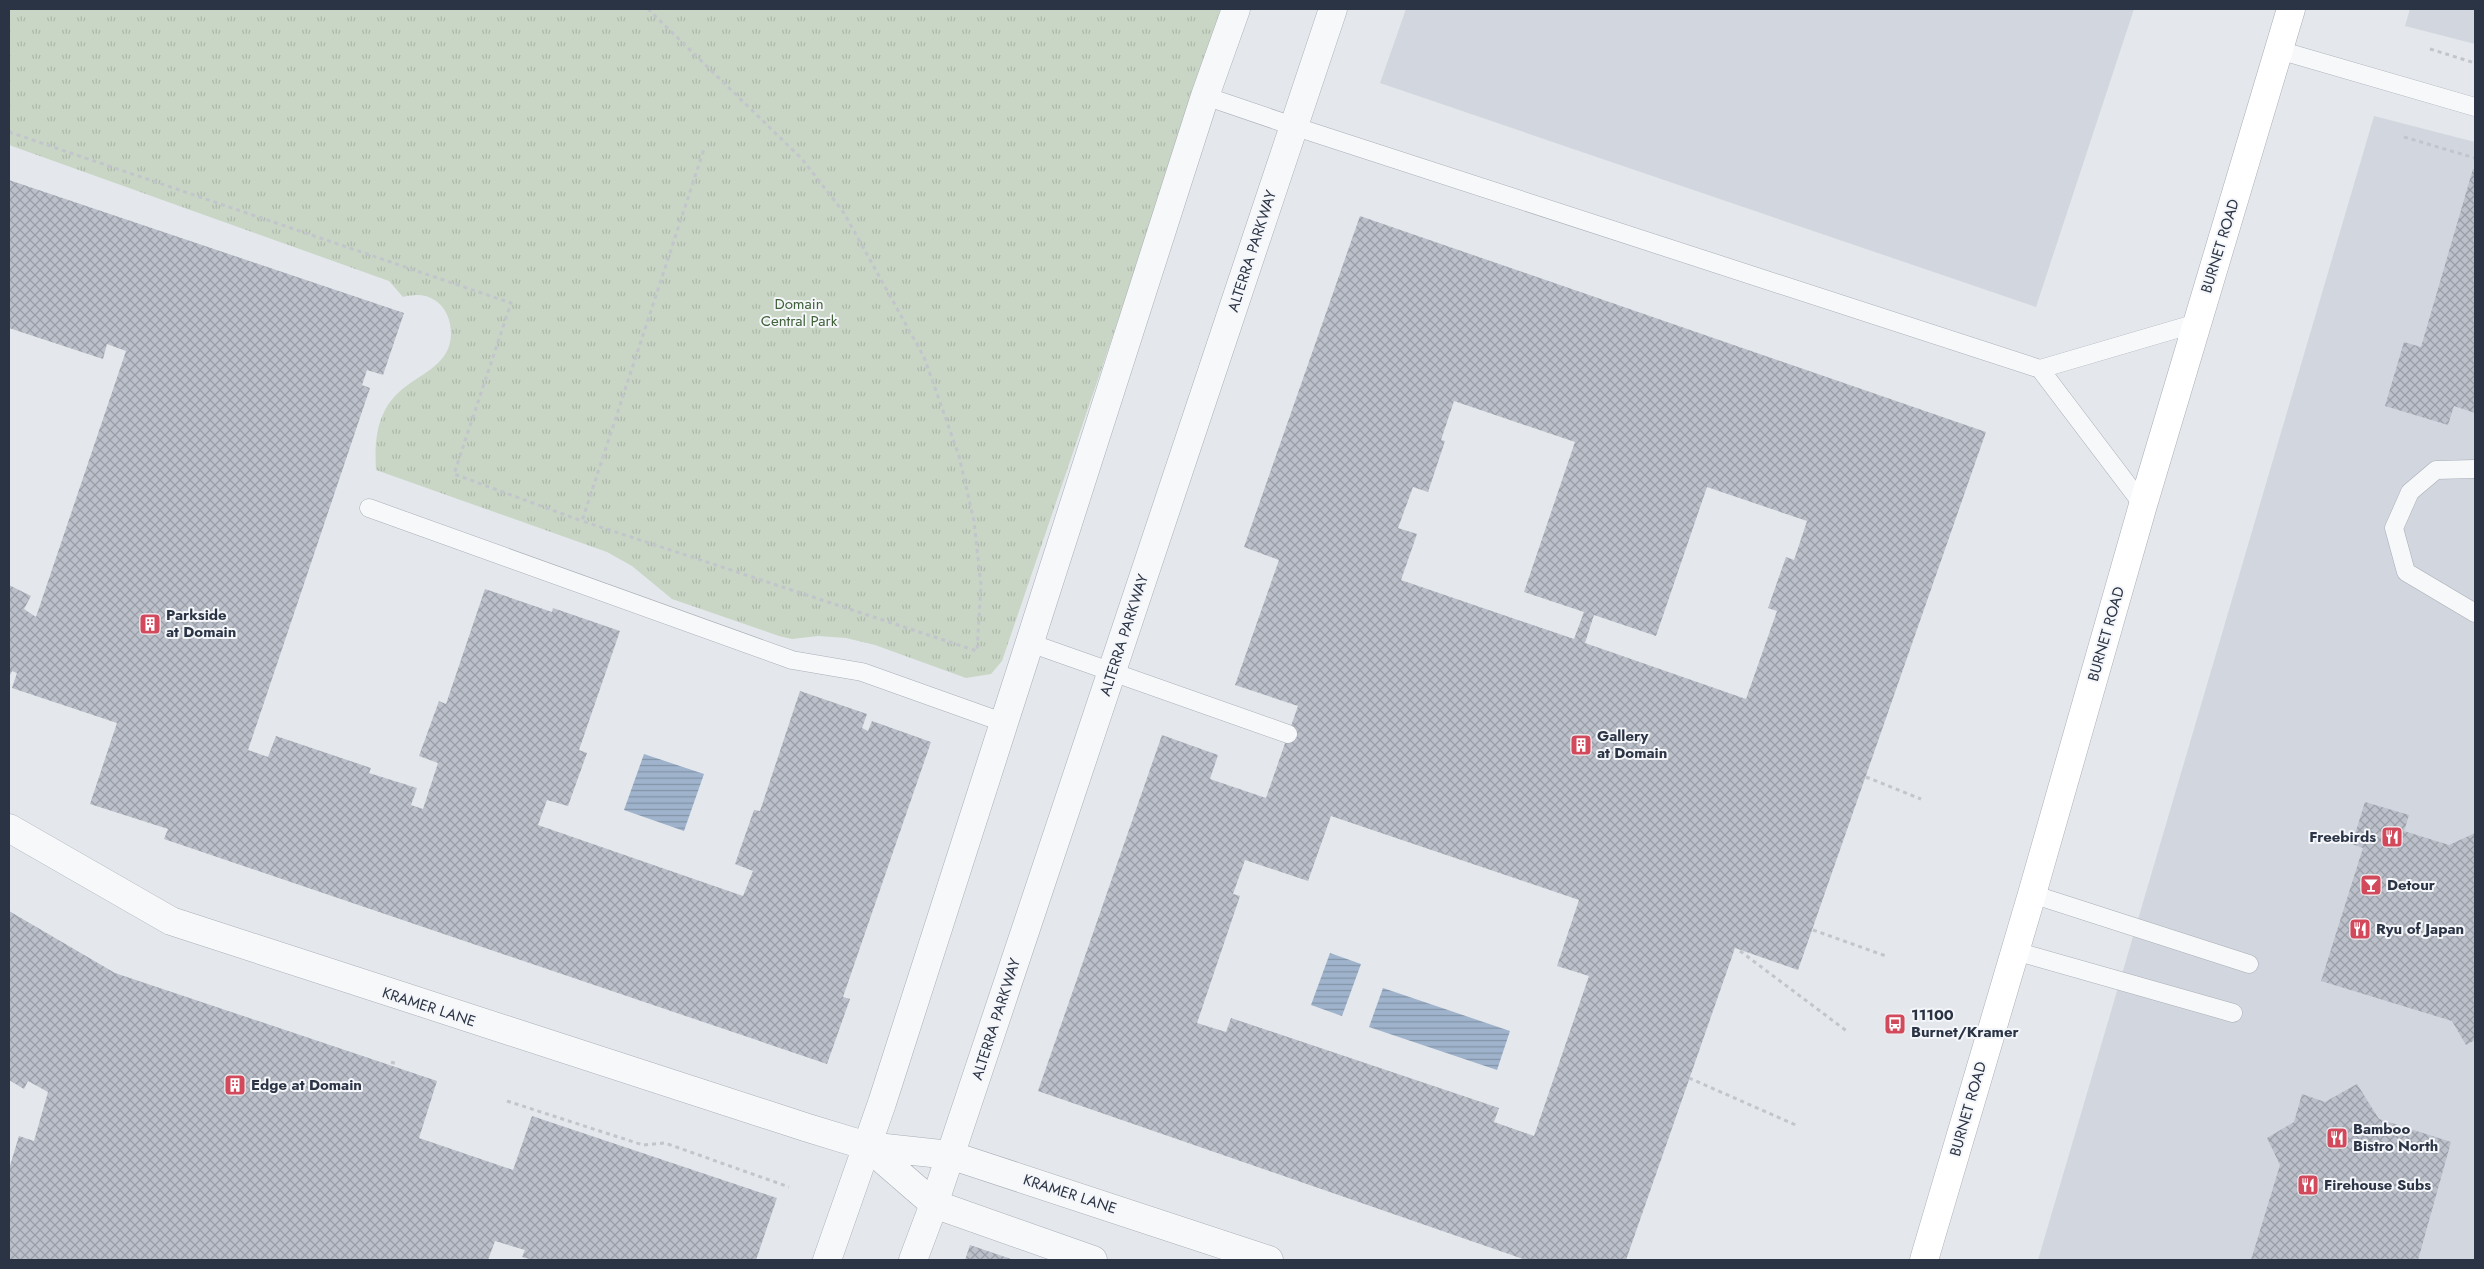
<svg xmlns="http://www.w3.org/2000/svg" width="2484" height="1269" font-family="Jost,sans-serif">
<defs>
<pattern id="grass-tufts" width="24" height="20" patternUnits="userSpaceOnUse" patternTransform="scale(1.25)"><rect width="24" height="20" fill="#c9d6c5"/><path d="M3 7l-1-3M5 7V3M7 7l1-3M15 17l-1-3M17 17v-4M19 17l1-3" fill="none" stroke="#adb8ab"/></pattern>
<pattern id="water-rules" width="6" height="5" patternUnits="userSpaceOnUse" patternTransform="scale(1.25)"><rect width="6" height="5" fill="#9fb4cc"/><path d="M0 2.5h6" fill="none" stroke="#8293a7"/></pattern>
<pattern id="building-cross-hatch" width="8" height="8" patternUnits="userSpaceOnUse" patternTransform="scale(1.25)"><rect width="8" height="8" fill="#bbc0ca"/><path d="M0 0l8 8M0 8l8-8" fill="none" stroke="#989da6"/></pattern>
</defs>
<rect width="100%" height="100%" fill="#e4e7ec"/>
<!-- built -->
<path fill="#d2d6de" d="M1406 9H2134L2036 307 1380 83Z
M2410 9H2475V44L2405 26Z
M2374 116 2475 142V1260H2038Z"/>
<!-- grass -->
<path fill="url(#grass-tufts)" d="M9 9H1224L1002 661 991 674 966 678 875 645 846 638 818 636 792 639 779 636 672 599 632 566 607 552 376 470C375 449 375 429 385 410 401 381 429 377 444 356 456 340 452 312 436 301 426 294 415 294 403 297L389 281 9 145Z"/>
<!-- water -->
<path fill="url(#water-rules)" d="M644 754 704 774 684 831 624 810Z
M1330 953 1361 964 1342 1016 1311 1005Z
M1383 988 1510 1031 1497 1070 1369 1027Z"/>
<!-- building -->
<path fill="url(#building-cross-hatch)" fill-rule="evenodd" d="M2473 169H2475V413L2454 406 2448 425 2385 406 2404 342 2421 347Z
M9 180 404 313 383 375 367 370 362 385 370 388 248 750 268 757 276 736 371 768 369 773 417 788 411 805 423 809 438 763 419 756 439 701 446 704 485 589 552 612 553 608 620 631 579 750 587 753 568 806 547 800 538 825 743 896 753 871 735 864 754 810 760 811 800 691 867 714 862 728 868 731 872 721 931 742 843 997 850 999 827 1064 164 839 168 829 90 804 117 723 12 688 17 673 12 671 9 677V585L31 596 24 609 36 617 126 351 107 344 103 359 9 328Z
M1360 216 1986 432 1798 970 1735 948 1626 1260H1526L1038 1091 1162 735 1218 755 1210 779 1266 798 1298 706 1235 685 1279 560 1244 547ZM1454 401 1575 442 1524 592 1584 612 1574 639 1401 580 1417 534 1398 528 1413 487 1428 492 1445 441 1441 440ZM1707 487 1807 521 1794 560 1786 557 1768 608 1777 611 1746 699 1585 643 1594 615 1656 636ZM1331 816 1579 900 1557 966 1589 976 1534 1136 1494 1122 1499 1108 1231 1018 1226 1032 1197 1023 1240 896 1233 894 1245 860 1308 881Z
M2365 802 2409 815 2404 831 2449 845 2475 833V1040L2466 1045 2452 1021 2321 981 2363 848 2352 844Z
M9 911 115 973 437 1081 419 1138 513 1170 532 1116 777 1198 756 1260H533L522 1257 525 1250 495 1241 488 1260H9V1169L19 1136 34 1141 48 1092 28 1081 24 1089 9 1080Z
M2357 1084 2379 1119 2451 1142 2418 1260H2251L2280 1165 2267 1138 2294 1122 2302 1094 2325 1102Z
M970 1245 1014 1260H965Z"/>
<g fill="none" stroke-linecap="round" stroke-linejoin="round">
<!-- service casing -->
<g stroke="#a9aeb7" stroke-width="19">
<path id="service" d="M2279 50 2475 107
M1205 96 1293 126 2040 369 2143 505
M2040 369 2197 323
M2475 469 2436 470 2410 492 2394 528 2406 572 2475 613
M369 508 792 660 862 672 1005 723
M1030 643 1288 734
M2032 894 2249 964
M2015 951 2233 1013"/>
</g>
<!-- minor casing -->
<g stroke="#a9aeb7" stroke-width="29">
<path id="minor" d="M827 1260 882 1103 1205 96 1236 9
M913 1260 934 1204 1333 9"/>
</g>
<!-- tertiary casing -->
<g stroke="#a9aeb7" stroke-width="29">
<path id="tertiary" d="M9 828 171 921 808 1128 867 1146 950 1155 1269 1260
M867 1146 934 1204 1093 1260"/>
</g>
<!-- secondary casing -->
<g stroke="#a9aeb7" stroke-width="29">
<path id="secondary" d="M1924 1260 2032 894 2143 505 2291 9"/>
</g>
<!-- path -->
<path stroke="#c2c5cb" stroke-width="3" stroke-dasharray="4 4" stroke-linecap="butt" d="M648 9 802 159 844 213 924 357 959 456 974 521 981 585 977 651 582 521 704 149
M2430 49 2475 63
M9 132 511 303 454 474 582 521
M2404 137 2475 158
M1866 777 1921 799
M1813 930 1886 956
M1740 951 1848 1032
M391 1062 397 1064
M1689 1078 1798 1126
M507 1101 643 1145 665 1143 789 1187"/>
<!-- service -->
<use href="#service" stroke="#f7f8fa" stroke-width="18"/>
<!-- minor -->
<use href="#minor" stroke="#f7f8fa" stroke-width="28"/>
<!-- tertiary -->
<use href="#tertiary" stroke="#f7f8fa" stroke-width="28"/>
<!-- secondary -->
<use href="#secondary" stroke="#fff" stroke-width="28"/>
</g>
<!-- icons -->
<defs>
<g id="building-square" transform="scale(1.125)"><rect x="-9" y="-9" width="18" height="18" rx="4" fill="#d1495b" stroke="#f4f6f9"/><path d="M-4-6H4V6H1V3H-1V6H-4ZM-2.5-4.3h1.7v1.8h-1.7ZM.8-4.3h1.7v1.8H.8ZM-2.5-1h1.7V.8h-1.7ZM.8-1h1.7V.8H.8Z" fill="#fff"/></g>
<g id="restaurant-square" transform="scale(1.125)"><rect x="-9" y="-9" width="18" height="18" rx="4" fill="#d1495b" stroke="#f4f6f9"/><path d="M-5-6h1v4h1v-4h1v4h1v-4h1v5L-1.5 .5V6h-2V.5L-5-1ZM5-6V6H3V1.5H1.5Q1.5-4 5-6Z" fill="#fff"/></g>
<g id="bar-square" transform="scale(1.125)"><rect x="-9" y="-9" width="18" height="18" rx="4" fill="#d1495b" stroke="#f4f6f9"/><path d="M-6-5H6L.8 .8V4.5H3.5V6h-7V4.5H-.8V.8Z" fill="#fff"/></g>
<g id="bus-square" transform="scale(1.125)"><rect x="-9" y="-9" width="18" height="18" rx="4" fill="#d1495b" stroke="#f4f6f9"/><path d="M-5-6H5V4H4V6H2V4H-2V6H-4V4H-5ZM-3.5-4V0h7V-4ZM-3.5 1.2v1.5H-2V1.2ZM2 1.2v1.5H3.5V1.2Z" fill="#fff"/></g>
</defs>
<g fill-rule="evenodd">
<use href="#building-square" x="150" y="624"/>
<use href="#building-square" x="1581" y="745"/>
<use href="#restaurant-square" x="2392" y="837"/>
<use href="#bar-square" x="2371" y="885"/>
<use href="#restaurant-square" x="2360" y="929"/>
<use href="#bus-square" x="1895" y="1024"/>
<use href="#building-square" x="235" y="1085"/>
<use href="#restaurant-square" x="2337" y="1138"/>
<use href="#restaurant-square" x="2308" y="1185"/>
</g>
<g text-anchor="middle" stroke-width="4" stroke-linejoin="round" paint-order="stroke">
<!-- street labels -->
<g font-size="15" fill="#2b3445" stroke="#f4f6f9">
<text transform="translate(2220 246) rotate(-73)" y="5">BURNET ROAD</text>
<text transform="translate(1252 251) rotate(-72)" y="5">ALTERRA PARKWAY</text>
<text transform="translate(2106 634) rotate(-74)" y="5">BURNET ROAD</text>
<text transform="translate(1124 635) rotate(-72)" y="5">ALTERRA PARKWAY</text>
<text transform="translate(429 1007) rotate(18)" y="5">KRAMER LANE</text>
<text transform="translate(996 1019) rotate(-72)" y="5">ALTERRA PARKWAY</text>
<text transform="translate(1968 1109) rotate(-74)" y="5">BURNET ROAD</text>
<text transform="translate(1070 1194) rotate(18)" y="5">KRAMER LANE</text>
</g>
<!-- park labels -->
<g font-size="15" fill="#3f6138" stroke="#f4f6f9">
<text x="799" y="309">Domain<tspan x="799" dy="17">Central Park</tspan></text>
</g>
<!-- poi labels -->
<g font-size="15" font-weight="bold" fill="#2b3445" stroke="#f4f6f9" text-anchor="start">
<text x="166" y="620">Parkside<tspan x="166" dy="17">at Domain</tspan></text>
<text x="1597" y="741">Gallery<tspan x="1597" dy="17">at Domain</tspan></text>
<text x="2376" y="842" text-anchor="end">Freebirds</text>
<text x="2387" y="890">Detour</text>
<text x="2376" y="934">Ryu of Japan</text>
<text x="1911" y="1020">11100<tspan x="1911" dy="17">Burnet/Kramer</tspan></text>
<text x="251" y="1090">Edge at Domain</text>
<text x="2353" y="1134">Bamboo<tspan x="2353" dy="17">Bistro North</tspan></text>
<text x="2324" y="1190">Firehouse Subs</text>
</g>
</g>
<!-- border -->
<rect width="2484" height="1269" fill="none" stroke="#2b3445" stroke-width="20"/>
</svg>
